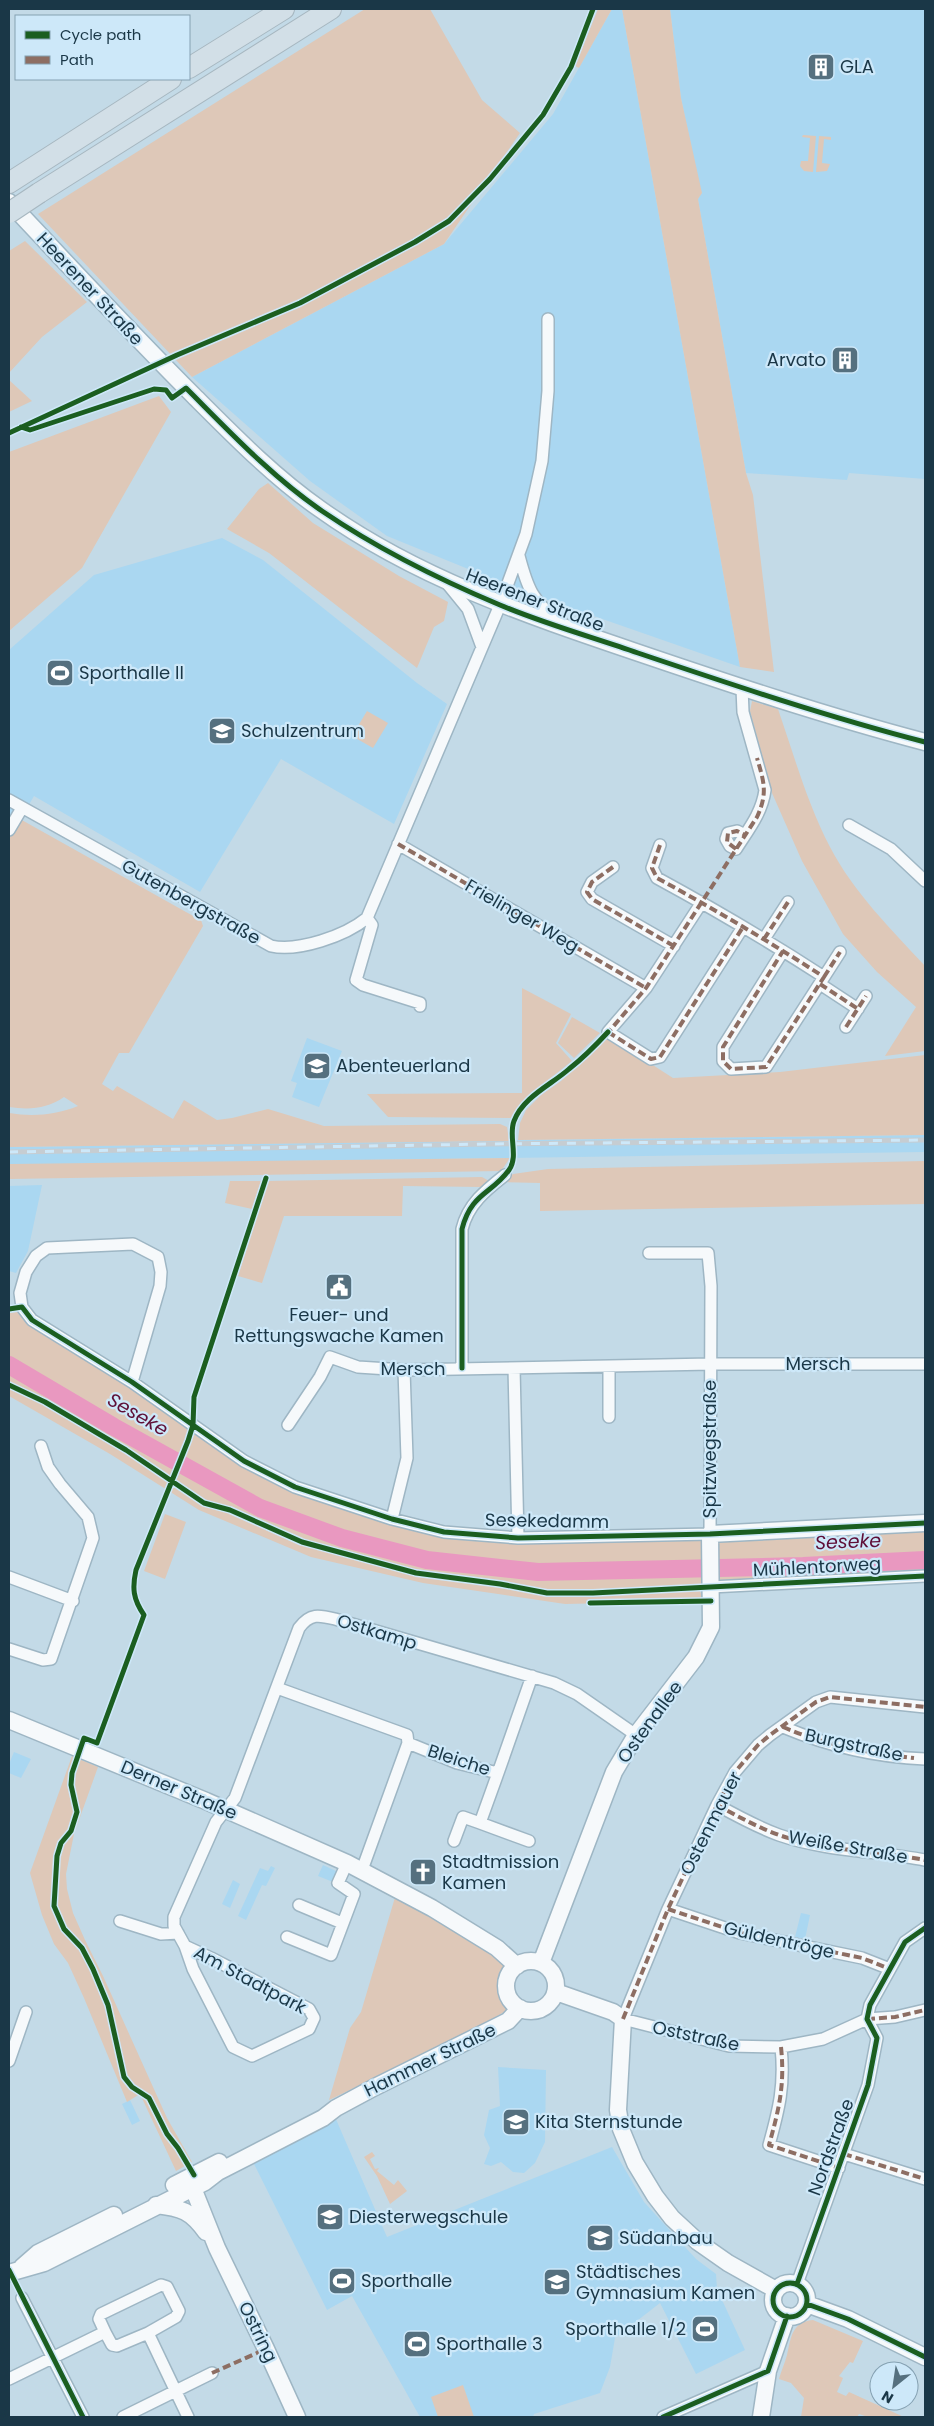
<svg xmlns="http://www.w3.org/2000/svg" width="934" height="2426" font-family="Poppins,sans-serif">
<rect width="100%" height="100%" fill="#c3dae7"/>
<!-- built -->
<path fill="#aad7f1" d="M612 9H622L740 667 525 592 387 536 310 481 192 377 444 244 553 114Z
M670 9H925V479L849 473 847 480 746 473 698 199 701 193 681 98Z
M222 538 263 560 417 683 447 704 394 824 281 759 200 892 34 796 9 839V650L94 575Z
M307 1038 342 1051 319 1107 292 1097 297 1083 291 1081Z
M925 1135V1152L9 1165V1147Z
M42 1185 28 1251 16 1273 9 1271V1186Z
M14 1752 31 1759 21 1778 9 1773V1764Z
M323 1865 338 1872 333 1882 318 1876Z
M271 1866 275 1868 266 1886 262 1885 246 1920 238 1916 260 1868 268 1871Z
M233 1880 240 1884 230 1908 222 1904Z
M801 1913 810 1915 805 1939 795 1937Z
M498 2067 546 2070 545 2142 535 2163 524 2173 513 2172 501 2162 491 2166 484 2164 490 2148 484 2135 489 2110 500 2106Z
M130 2100 140 2121 132 2125 122 2104Z
M335 2117 387 2237 612 2147 644 2202 696 2259 716 2274 717 2289 745 2350 696 2374 660 2303 615 2338 610 2367 600 2393 534 2414 533 2417H420L352 2296 327 2310 253 2162Z"/>
<!-- green -->
<path fill="#dec8b8" d="M365 9H430L482 100 520 133 444 244 192 377 38 214Z
M598 9H612L579 68 575 66Z
M622 9H670L681 98 702 193 698 199 746 473 753 495 774 672 740 667Z
M803 135 816 136 813 172 804 171 800 166 801 161H808L810 138 802 137Z
M819 136 831 137V140L824 139 822 163 830 164 827 171 816 172Z
M25 241 87 302 42 337 9 373V251Z
M9 380 32 401 9 412Z
M159 396 171 412 82 568 9 631V452Z
M268 483 313 523 399 576 448 602 444 621 434 627 417 668 269 553 227 529 259 489Z
M752 701 778 709C794 755 807 803 830 847 854 893 891 929 925 966V1051L885 1056 916 1007 877 972 843 934 802 861 772 793 750 711Z
M367 711 388 723 373 748 352 736Z
M20 819 186 912 201 920 203 926 129 1053H119L102 1084 113 1091 117 1086 173 1119 184 1100 217 1120 232 1118 268 1109 324 1126 500 1124 507 1127 509 1141 9 1147V1113C33 1117 55 1115 78 1106L64 1097C47 1109 29 1110 9 1107V839Z
M522 988 571 1014 556 1043 572 1061 527 1097 511 1118 388 1117 367 1094 522 1093Z
M572 1017 600 1033 574 1058 558 1043Z
M606 1035 673 1078 780 1072 925 1055V1135L518 1140 520 1123 526 1110 541 1095 561 1081Z
M510 1158 501 1171 9 1179 10 1164Z
M925 1161V1204L540 1211V1183L503 1182 513 1174 548 1169Z
M482 1177 489 1181 482 1187 403 1186 402 1216H284L262 1283 238 1276 268 1181Z
M230 1181H261L252 1209 225 1203Z
M18 1312 205 1438 348 1508 500 1538 925 1524V1576L699 1587 703 1601 565 1604 423 1583 311 1557 199 1510 110 1454 9 1396V1313Z
M165 1514 186 1522 165 1579 144 1571Z
M72 1756 98 1767 74 1834 66 1874 67 1889 73 1913 85 1940 103 1976 167 2118 192 2162 176 2171 140 2094 127 2102 84 1998 68 1963 54 1944 42 1915 30 1873Z
M396 1894 500 1958 505 1967 499 1985 507 2010 477 2029 329 2100 350 2028 361 2012Z
M372 2152 375 2156 370 2159 375 2169 379 2168 377 2171 394 2185 398 2180 407 2191 390 2204 377 2176 364 2157Z
M813 2320 863 2341 853 2363 850 2362 839 2376 843 2378 837 2392 846 2396 849 2392 904 2417H868L859 2414 857 2417H801L804 2398 791 2383 779 2379C781 2371 785 2363 787 2355 791 2339 791 2322 813 2320Z
M463 2385 474 2417H438L431 2397Z"/>
<g fill="none" stroke-linecap="round" stroke-linejoin="round">
<!-- river -->
<path stroke="#e998c0" stroke-width="18" d="M9 1365 114 1427 260 1508 342 1538 427 1560 538 1572 803 1566 925 1560"/>
<!-- street casing -->
<g stroke="#9eb6c4" stroke-width="14">
<path id="street" d="M519 556C528 590 532 599 559 623
M446 582 468 609 482 647
M742 688 743 712 765 790C762 813 748 830 736 849L730 846 726 839 728 833 737 831 745 835
M9 800 271 946C298 952 345 936 367 918L500 605 526 534 542 461 548 391V319
M849 825 891 849 925 881
M9 830 22 808
M398 844 646 988
M660 845 652 868 657 878C714 909 770 942 824 977L766 1067 731 1069 723 1061V1047L783 951
M613 867 592 882 587 892 592 899 674 946
M702 902 646 988 608 1032 651 1059 660 1057 743 927
M367 918 372 925 356 980 363 985 420 1003V1006
M764 939 788 902
M824 977 840 952
M820 984 858 1009
M846 1027 866 996
M609 1367V1417
M462 1368V1229C468 1204 486 1190 505 1175
M514 1368 518 1538
M132 1382 160 1286 161 1272 158 1257 133 1244 47 1248 36 1256 26 1272 20 1293 22 1307 32 1320 132 1382 244 1461 295 1487 392 1519 444 1532 518 1538 710 1534 711 1286 708 1253H649
M288 1425 320 1377 330 1357 358 1367 404 1370 711 1364H925
M392 1519 407 1458 404 1370
M9 1577 73 1601
M711 1587 925 1576
M9 1649 43 1660 51 1659 93 1538 88 1517 60 1484 48 1467 41 1446
M277 1688 407 1735 408 1743 362 1870
M925 1707 830 1697 816 1702 770 1735 758 1745 735 1772 717 1805 668 1909 623 2019 729 2046 781 2047 823 2039 867 2019 895 2017 925 2010
M783 1727C828 1746 876 1757 925 1759
M408 1743 457 1763 498 1773 532 1676
M498 1773 480 1823 529 1841
M717 1805C737 1816 757 1827 779 1835 825 1851 877 1851 925 1860
M454 1841 463 1817 480 1823
M299 1905 342 1923
M668 1909 740 1933 862 1958 890 1969
M120 1921 161 1934 178 1933
M287 1937 331 1955 354 1894 338 1883 347 1863
M185 1946 193 1969 233 2047 252 2056 309 2029 314 2018 309 2009 211 1958 185 1946 174 1926V1917L216 1822 235 1798 299 1628C310 1613 319 1615 335 1619L554 1683 577 1694 636 1735
M867 2019 870 2005 905 1942 925 1928
M781 2047C785 2085 779 2109 769 2145L839 2168
M9 2061 26 2012
M844 2154 925 2179
M797 2284 868 2085 877 2038 867 2019
M22 2298 83 2417
M105 2332 112 2345 117 2346 148 2333 188 2417
M9 2379 105 2332 99 2319 101 2314 161 2285 167 2287 179 2311 176 2317 148 2333
M123 2417 212 2373
M663 2417 768 2371"/>
</g>
<!-- secondary casing -->
<g stroke="#9eb6c4" stroke-width="19">
<path id="secondary" d="M9 202C70 267 131 333 194 396 234 436 274 477 320 509 415 577 524 614 633 651 730 684 826 716 925 742
M9 1720 206 1801 347 1863 432 1908 497 1948 517 1966
M506 1986a25 25 0 1 1 50 0a25 25 0 1 1-50 0Z
M541 1963 614 1772 636 1735 696 1657 711 1627 710 1534 925 1523
M556 1992 613 2012 623 2019 618 2110 621 2129 635 2163 655 2196 672 2218 698 2242 728 2263 776 2290
M189 2178 217 2248 266 2349 297 2417
M174 2185 219 2162
M156 2205C182 2208 191 2211 206 2232
M22 2267 38 2253 114 2215
M9 2273 44 2263 205 2182 218 2172 323 2118 336 2108 375 2087 508 2021 520 2008
M773 2300a17 17 0 1 1 34 0a17 17 0 1 1-34 0Z
M807 2304 848 2319 925 2357
M761 2417 768 2371 787 2316"/>
</g>
<!-- highway casing -->
<g stroke="#a7b7c0" stroke-width="22">
<path id="highway" d="M189 68 284 9
M9 183 171 79
M39 193 331 9"/>
</g>
<!-- street -->
<use href="#street" stroke="#f6f9fb" stroke-width="11"/>
<!-- secondary -->
<use href="#secondary" stroke="#f6f9fb" stroke-width="16"/>
<!-- highway -->
<use href="#highway" stroke="#d2dfe7" stroke-width="20"/>
<!-- rail casing -->
<g stroke="#c6cdd2" stroke-width="5">
<path id="rail" d="M9 1152 489 1144 925 1140"/>
</g>
<!-- rail -->
<use href="#rail" stroke="#cde8f9" stroke-width="3" stroke-dasharray="9" stroke-linecap="butt"/>
<!-- highway-bridge casing -->
<g stroke="#a7b7c0" stroke-width="22" stroke-linecap="butt">
<path id="highway-bridge" d="M9 213 39 193"/>
</g>
<!-- highway-bridge -->
<use href="#highway-bridge" stroke="#d2dfe7" stroke-width="20"/>
<!-- quiet -->
<path stroke="#8d6e63" stroke-width="4" stroke-dasharray="8 4" stroke-linecap="butt" d="M398 844 646 988
M660 845 652 868 657 878C714 909 770 942 824 977L766 1067 731 1069 723 1061V1047L783 951
M736 849 727 842 728 833 737 831 745 835
M613 867 592 882 587 892 592 899 674 946
M764 939 788 902
M824 977 840 952
M820 984 858 1009
M846 1027 866 996
M608 1032 651 1059 660 1057 743 927
M606 1035 646 988 757 817C768 793 764 782 757 758
M783 1727C825 1745 869 1753 914 1758
M717 1805C737 1816 757 1827 779 1835 825 1851 877 1851 925 1860
M668 1909 740 1933 862 1958 890 1969
M623 2019 668 1909 717 1805 735 1772 758 1745 770 1735 816 1702 830 1697 925 1707
M867 2019 895 2017 925 2010
M781 2047C785 2085 779 2109 769 2145L839 2168
M844 2154 925 2179
M212 2373 266 2349"/>
<!-- cycleway casing -->
<g stroke="#cde8f9" stroke-width="8">
<path id="cycleway" d="M21 427 30 430 154 389 166 390 172 398 186 388C229 431 272 477 322 511 378 549 438 579 500 605 545 624 592 637 638 653 733 685 828 717 925 742
M9 433 177 355 300 303 415 242 449 221 490 179 543 115 571 67 593 9
M9 1309 22 1307 32 1320 132 1382 244 1461 295 1487 392 1519 444 1532 518 1538 710 1534 925 1523
M462 1368V1229C471 1193 492 1194 509 1170 519 1156 508 1136 514 1121 523 1097 551 1085 569 1069 583 1058 596 1045 608 1032
M9 1385 45 1402 126 1450 204 1503 230 1510 302 1542 416 1573 500 1584 547 1593H593L925 1576
M590 1603 711 1601
M194 2175 178 2148 167 2134 149 2098 132 2087 124 2077 108 2005 93 1969 82 1948 64 1929 54 1906 57 1856 61 1843 71 1831 77 1812 71 1785 72 1773 84 1738 97 1743 144 1615C133 1599 132 1588 136 1570L188 1441 193 1425 194 1397 266 1178
M9 2270 83 2417
M773 2300a17 17 0 1 1 34 0a17 17 0 1 1-34 0Z
M797 2284 868 2085 877 2038 867 2019 870 2005 905 1942 925 1928
M807 2304 848 2319 925 2357
M663 2417 768 2371 787 2316"/>
</g>
<!-- cycleway -->
<use href="#cycleway" stroke="#1b5e20" stroke-width="5"/>
</g>
<!-- icons -->
<defs>
<g id="building-square" transform="scale(1.4375)"><rect x="-9" y="-9" width="18" height="18" rx="4" fill="#55707f" stroke="#cde8f9"/><path d="M-4-6H4V6H1V3H-1V6H-4ZM-2.5-4.3h1.7v1.8h-1.7ZM.8-4.3h1.7v1.8H.8ZM-2.5-1h1.7V.8h-1.7ZM.8-1h1.7V.8H.8Z" fill="#fff"/></g>
<g id="stadium-square" transform="scale(1.4375)"><rect x="-9" y="-9" width="18" height="18" rx="4" fill="#55707f" stroke="#cde8f9"/><path d="M0-5a6.5 5 0 1 0 0 10a6.5 5 0 1 0 0-10ZM-3.5-1.8h7v3.6h-7Z" fill="#fff"/></g>
<g id="school-square" transform="scale(1.4375)"><rect x="-9" y="-9" width="18" height="18" rx="4" fill="#55707f" stroke="#cde8f9"/><path d="M0-5L7-2L0 1L-7-2ZM-4 1L0 2.5L4 1V4Q0 6-4 4Z" fill="#fff"/></g>
<g id="civic-square" transform="scale(1.4375)"><rect x="-9" y="-9" width="18" height="18" rx="4" fill="#55707f" stroke="#cde8f9"/><path d="M-.6-6.5H3V-4.5H.6V-3L4-1V1h2V6H-6V1h2V-1L-.6-3ZM-1.2 2.5V6h2.4V2.5Z" fill="#fff"/></g>
<g id="church-square" transform="scale(1.4375)"><rect x="-9" y="-9" width="18" height="18" rx="4" fill="#55707f" stroke="#cde8f9"/><path d="M-1.2-6h2.4v3.5h3.3v2.4h-3.3V6h-2.4V-.1h-3.3v-2.4h3.3Z" fill="#fff"/></g>
</defs>
<g fill-rule="evenodd">
<use href="#building-square" x="821" y="67"/>
<use href="#building-square" x="845" y="360"/>
<use href="#stadium-square" x="60" y="673"/>
<use href="#school-square" x="222" y="731"/>
<use href="#school-square" x="317" y="1066"/>
<use href="#civic-square" x="339" y="1287"/>
<use href="#church-square" x="423" y="1872"/>
<use href="#school-square" x="516" y="2122"/>
<use href="#school-square" x="330" y="2217"/>
<use href="#school-square" x="600" y="2238"/>
<use href="#stadium-square" x="342" y="2281"/>
<use href="#school-square" x="557" y="2282"/>
<use href="#stadium-square" x="705" y="2329"/>
<use href="#stadium-square" x="417" y="2344"/>
</g>
<g text-anchor="middle" stroke-width="4.5" stroke-linejoin="round" paint-order="stroke">
<!-- poi labels -->
<g font-size="18" fill="#1a3747" stroke="#cde8f9" text-anchor="start">
<text x="840" y="73">GLA</text>
<text x="826" y="366" text-anchor="end">Arvato</text>
<text x="79" y="679">Sporthalle II</text>
<text x="241" y="737">Schulzentrum</text>
<text x="336" y="1072">Abenteuerland</text>
<text x="339" y="1321" text-anchor="middle">Feuer- und<tspan x="339" dy="21">Rettungswache Kamen</tspan></text>
<text x="442" y="1868">Stadtmission<tspan x="442" dy="21">Kamen</tspan></text>
<text x="535" y="2128">Kita Sternstunde</text>
<text x="349" y="2223">Diesterwegschule</text>
<text x="619" y="2244">Südanbau</text>
<text x="576" y="2278">Städtisches<tspan x="576" dy="21">Gymnasium Kamen</tspan></text>
<text x="361" y="2287">Sporthalle</text>
<text x="686" y="2335" text-anchor="end">Sporthalle 1/2</text>
<text x="436" y="2350">Sporthalle 3</text>
</g>
<!-- street labels -->
<g font-size="18" fill="#1a3747" stroke="#cde8f9">
<text transform="translate(90 289) rotate(47)" y="6">Heerener Straße</text>
<text transform="translate(535 600) rotate(21)" y="6">Heerener Straße</text>
<text transform="translate(191 902) rotate(29)" y="6">Gutenbergstraße</text>
<text transform="translate(522 916) rotate(30)" y="6">Frielinger Weg</text>
<text x="818" y="1370">Mersch</text>
<text x="413" y="1375">Mersch</text>
<text transform="translate(710 1449) rotate(-90)" y="6">Spitzwegstraße</text>
<text transform="translate(547 1521) rotate(1)" y="6">Sesekedamm</text>
<text transform="translate(817 1567) rotate(-3)" y="6">Mühlentorweg</text>
<text transform="translate(377 1632) rotate(17)" y="6">Ostkamp</text>
<text transform="translate(650 1722) rotate(-54)" y="6">Ostenallee</text>
<text transform="translate(854 1745) rotate(12)" y="6">Burgstraße</text>
<text transform="translate(459 1760) rotate(18)" y="6">Bleiche</text>
<text transform="translate(179 1790) rotate(23)" y="6">Derner Straße</text>
<text transform="translate(711 1823) rotate(-63)" y="6">Ostenmauer</text>
<text transform="translate(848 1847) rotate(10)" y="6">Weiße Straße</text>
<text transform="translate(779 1940) rotate(13)" y="6">Güldentröge</text>
<text transform="translate(250 1980) rotate(28)" y="6">Am Stadtpark</text>
<text transform="translate(696 2036) rotate(12)" y="6">Oststraße</text>
<text transform="translate(430 2060) rotate(-26)" y="6">Hammer Straße</text>
<text transform="translate(831 2147) rotate(-70)" y="6">Nordstraße</text>
<text transform="translate(258 2332) rotate(64)" y="6">Ostring</text>
</g>
<!-- water labels -->
<g font-size="19" font-style="italic" fill="#5e0f37" stroke="#cde8f9">
<text transform="translate(138 1414) rotate(30)" y="7">Seseke</text>
<text transform="translate(848 1541) rotate(-2)" y="7">Seseke</text>
</g>
</g>
<!-- border -->
<rect width="934" height="2426" fill="none" stroke="#1a3747" stroke-width="20"/>
<!-- legend -->
<rect x="15" y="15" width="175" height="65" fill="#cde8f9" stroke="#85a1b2"/>
<rect x="25" y="31" width="25" height="8" fill="#1b5e20" stroke="#85a1b2"/>
<text x="60" y="40" font-size="15" fill="#1a3747">Cycle path</text>
<rect x="25" y="56" width="25" height="8" fill="#8d6e63" stroke="#85a1b2"/>
<text x="60" y="65" font-size="15" fill="#1a3747">Path</text>
<!-- north arrow -->
<g transform="translate(894 2386) rotate(210)"><circle r="24" fill="#cde8f9" stroke="#85a1b2"/>
<path d="M0-4L9 19L0 12L-9 19Z" fill="#55707f"/>
<text y="-8" font-size="14" font-weight="bold" text-anchor="middle" fill="#1a3747">N</text>
</g>
</svg>
